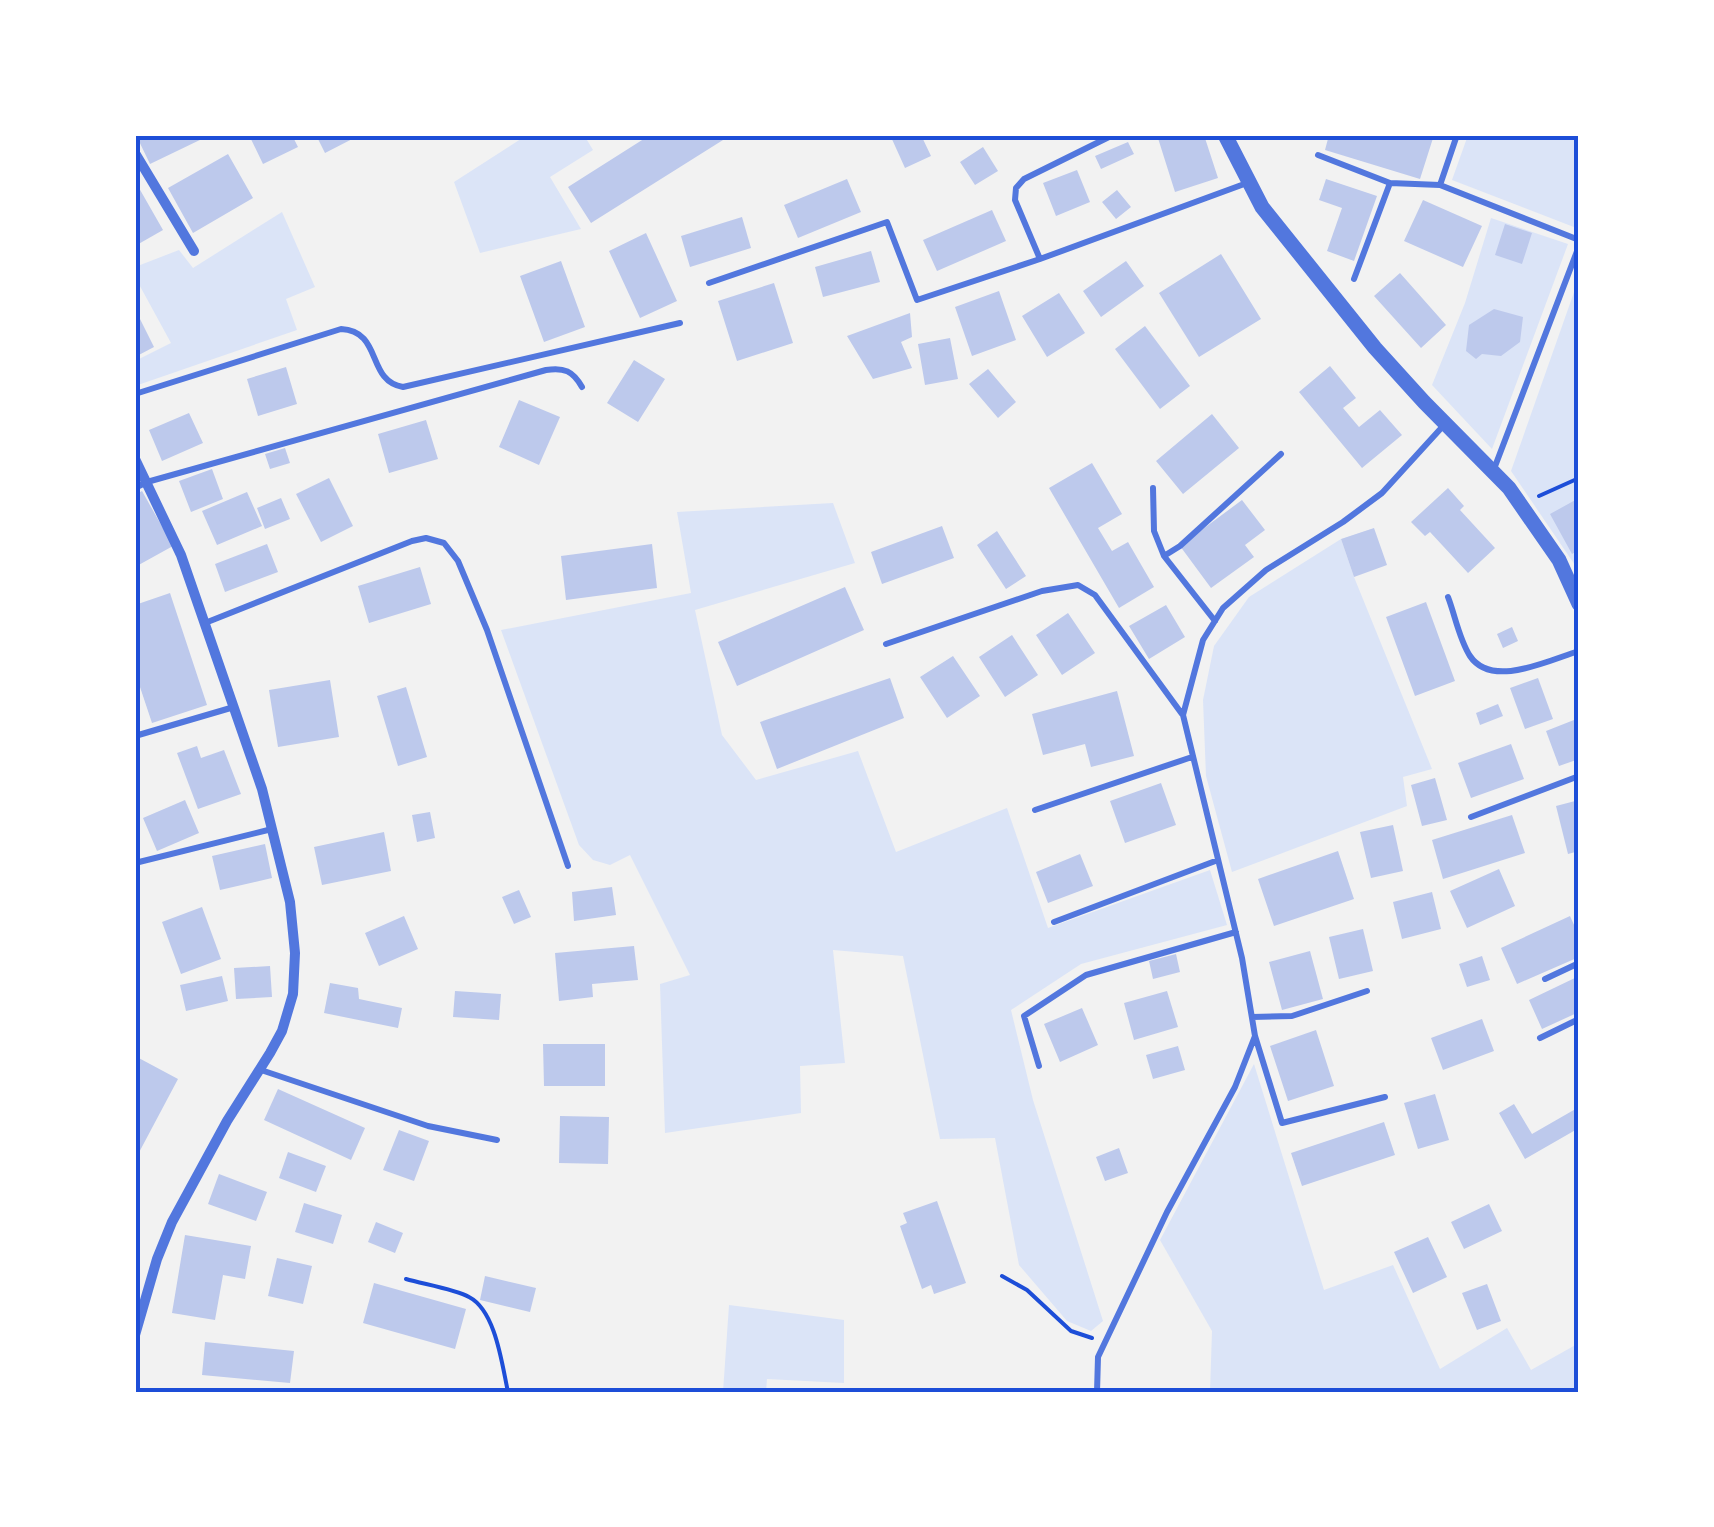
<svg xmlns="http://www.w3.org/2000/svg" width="1714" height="1527" font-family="Arial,sans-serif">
<rect width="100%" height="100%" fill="#f2f2f2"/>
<!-- green -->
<path fill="#dbe4f7" d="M527 135H584L593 150 550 177 581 229 480 253 454 182Z
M1468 135H1579V229L1452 180Z
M282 212 315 287 286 299 297 330 135 386V361L171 343 135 277V267L179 250 193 268Z
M1491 218 1568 244 1492 449 1432 385 1465 303Z
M1579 278V571L1511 471Z
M833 503 855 563 695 610 722 735 756 780 858 751 896 852 1007 808 1048 928 1210 870 1227 925 1081 964 1011 1010 1033 1100 1103 1321 1091 1331 1067 1321 1019 1265 995 1138 940 1139 903 956 833 950 845 1063 800 1066 801 1113 665 1133 660 984 690 975 630 855 610 865 593 860 579 845 501 630 691 593 677 512Z
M1341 539 1354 577 1432 769 1403 777 1407 806 1232 872 1206 776 1203 700 1214 646 1249 597Z
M1254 1064 1324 1290 1393 1265 1440 1369 1507 1328 1531 1370 1579 1343V1392H1210L1212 1331 1160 1240Z
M729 1305 844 1320V1383L767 1379 766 1392H723Z"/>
<!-- building -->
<path fill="#bdc9ec" d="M136 135H202L204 138 150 164Z
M249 135H292L298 147 263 164Z
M316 135H360L325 153Z
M650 135H720L723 140 591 223 568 187Z
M895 135H921L931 156 905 168 891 137Z
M1157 135H1204L1218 178 1175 192Z
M1329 135H1434L1420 179 1325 150Z
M1128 142 1134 154 1101 169 1095 156Z
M983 147 998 171 975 185 960 162Z
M228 154 253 198 193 233 168 188Z
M1077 170 1090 202 1056 216 1043 183Z
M847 179 861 212 798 238 784 205Z
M1326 179 1377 196 1354 261 1327 251 1342 208 1319 200Z
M135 181 163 230 135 246Z
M1117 190 1131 207 1116 219 1102 202Z
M1423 200 1482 226 1463 267 1404 241Z
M992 210 1006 241 937 271 923 240Z
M742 217 751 248 690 267 681 236Z
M1505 224 1532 233 1522 264 1495 255Z
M646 233 677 301 640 318 609 251Z
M871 251 880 282 823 297 815 267Z
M1221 254 1261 319 1199 357 1159 293Z
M561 261 585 327 544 342 520 276Z
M1126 261 1144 286 1101 317 1083 291Z
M1400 273 1446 325 1421 348 1374 296Z
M774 283 793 343 737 361 718 301Z
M999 291 1016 340 972 356 955 307Z
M1059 293 1085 333 1047 357 1022 316Z
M135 309 154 347 135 357Z
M1494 309 1523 317 1520 342 1501 356 1482 354 1476 359 1466 351 1469 325Z
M910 313 912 337 901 342 912 368 873 379 847 336Z
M1145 326 1190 386 1160 409 1115 349Z
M950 338 958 379 925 385 918 344Z
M634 360 665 379 638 422 607 403Z
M1330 366 1356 398 1343 408 1359 427 1380 410 1402 435 1362 468 1299 392Z
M286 367 297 404 258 416 247 379Z
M988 369 1016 402 998 418 969 384Z
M519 400 560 417 539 465 499 447Z
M189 413 203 443 162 461 149 430Z
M1212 414 1239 448 1183 494 1156 461Z
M426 420 438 459 389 473 378 434Z
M285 448 290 463 270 469 265 454Z
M1092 463 1122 514 1098 528 1112 551 1128 542 1154 587 1119 608 1049 488Z
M212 469 223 499 191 512 179 481Z
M329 478 353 526 321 542 296 494Z
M1448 488 1464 506 1460 510 1495 548 1468 573 1430 532 1425 536 1411 522Z
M142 491 173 546 135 567V495Z
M247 492 262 526 217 545 202 511Z
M281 498 290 519 265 529 257 508Z
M1579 498V550L1572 554 1550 514Z
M1242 500 1265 530 1245 545 1254 557 1211 588 1180 546Z
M942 526 954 558 882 584 871 552Z
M1374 528 1387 565 1354 577 1341 539Z
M997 531 1026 576 1006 589 977 545Z
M267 544 278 572 225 592 215 564Z
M652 544 657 588 566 600 561 556Z
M420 567 431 604 369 623 358 586Z
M845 587 864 630 737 686 718 642Z
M170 593 207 705 152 723 135 672V605Z
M1426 602 1455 681 1415 696 1386 617Z
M1166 605 1185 637 1149 659 1129 626Z
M1068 613 1095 653 1062 675 1036 635Z
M1512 627 1518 641 1503 648 1497 634Z
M1012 635 1038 675 1005 697 979 657Z
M953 656 980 696 947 718 920 677Z
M890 678 904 718 777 769 760 722Z
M1538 678 1553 719 1525 729 1510 688Z
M330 680 339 737 278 747 269 690Z
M406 687 427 757 398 766 377 696Z
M1117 691 1134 756 1091 767 1085 744 1043 755 1032 714Z
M1498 704 1503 716 1480 725 1476 713Z
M1579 718V759L1559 766 1546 731Z
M1511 744 1524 779 1471 798 1458 763Z
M197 746 201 758 224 750 241 794 198 809 177 753Z
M1435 778 1447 820 1422 826 1411 785Z
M1161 783 1176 825 1125 843 1110 801Z
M185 800 199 833 157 851 143 818Z
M1579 800V851L1568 854 1556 806Z
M430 812 435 838 417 842 412 815Z
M1512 815 1525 853 1443 879 1432 840Z
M1393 825 1403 871 1371 878 1360 832Z
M384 832 391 871 322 885 314 847Z
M265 844 272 878 220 890 212 856Z
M1338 851 1354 899 1274 926 1258 879Z
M1080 854 1093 886 1048 903 1036 872Z
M1499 869 1515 906 1467 928 1450 891Z
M612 887 616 915 574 921 572 892Z
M519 890 531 917 514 924 502 897Z
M1432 892 1441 929 1402 939 1393 902Z
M202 907 221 959 181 974 162 922Z
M404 916 418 949 379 966 365 933Z
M1570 916 1579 936V957L1517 984 1501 948Z
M1363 929 1373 971 1339 979 1329 937Z
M634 946 638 980 592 984 593 997 559 1001 555 953Z
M1310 951 1323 999 1282 1010 1269 962Z
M1176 954 1180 972 1153 979 1149 961Z
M1482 956 1490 980 1467 987 1459 964Z
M270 966 272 997 236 999 234 968Z
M222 976 228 1001 186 1011 180 985Z
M1579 976V1012L1542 1029 1529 1000Z
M330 983 358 988 359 999 402 1008 398 1028 324 1013Z
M455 991 501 994 499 1020 453 1017Z
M1167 991 1178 1027 1134 1040 1124 1003Z
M1082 1008 1098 1045 1060 1062 1044 1024Z
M1482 1019 1494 1051 1443 1070 1431 1038Z
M1316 1030 1334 1086 1288 1101 1270 1046Z
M543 1044H605V1086H544Z
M1178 1046 1185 1070 1153 1079 1146 1055Z
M135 1056 178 1079 135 1160Z
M278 1089 365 1128 351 1160 264 1120Z
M1435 1094 1449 1140 1418 1149 1404 1103Z
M1514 1104 1532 1134 1579 1107V1128L1525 1159 1499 1113Z
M560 1116 609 1117 608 1164 559 1163Z
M1384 1122 1395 1155 1302 1186 1291 1153Z
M399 1130 429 1141 414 1181 383 1170Z
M1119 1148 1128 1173 1105 1181 1096 1157Z
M288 1152 326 1166 316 1192 279 1178Z
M219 1174 267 1192 256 1221 208 1204Z
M937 1201 966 1283 934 1294 931 1285 922 1289 900 1226 907 1223 903 1213Z
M304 1203 342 1215 333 1244 295 1232Z
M1489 1204 1502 1231 1464 1249 1451 1222Z
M376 1222 403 1233 395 1253 368 1242Z
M185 1235 251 1246 245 1279 223 1275 215 1320 172 1313Z
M1428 1237 1447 1277 1413 1293 1394 1252Z
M277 1258 312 1266 303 1304 268 1296Z
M485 1276 536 1288 530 1312 480 1300Z
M374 1283 466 1309 455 1349 363 1323Z
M1487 1284 1501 1321 1477 1330 1462 1293Z
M205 1342 294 1351 290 1383 202 1375Z"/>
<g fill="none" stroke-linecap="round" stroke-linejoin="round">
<!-- path -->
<path stroke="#1d4ed8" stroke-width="4" d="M1539 496 1579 478
M1002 1276 1027 1290 1071 1331 1092 1338
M406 1279C423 1284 455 1289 469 1297 496 1311 502 1365 508 1392"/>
<!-- service -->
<path stroke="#5277de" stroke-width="6" d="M1318 155 1390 183 1440 185 1579 240
M1440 185 1457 135
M1040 259 1015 200 1016 188 1024 179 1113 135
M1354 279 1390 183
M709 283 887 222 917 300 1040 259 1247 183
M135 394 341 329C383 331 366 381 403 387L680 323
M1494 469 1579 246
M135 488 147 482 546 370C564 367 573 371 582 387
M1153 488 1154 531 1164 556 1215 621
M1164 556 1180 546 1281 454
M1448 597C1455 615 1459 639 1470 656 1492 689 1549 660 1579 651
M205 623 412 541 426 538 444 543 458 561 487 630 568 866
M886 644 1042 591 1078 585 1095 595 1182 714
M135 736 234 707
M1035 810 1192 757
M1471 817 1579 776
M135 863 272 829
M1054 922 1218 860
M1545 979 1579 963
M1252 1017 1292 1016 1367 991
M1255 1036 1282 1123 1385 1097
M1540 1038 1579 1019
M1039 1066 1024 1016 1086 975 1236 932
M261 1070 428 1126 497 1140
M1097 1392 1098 1357 1167 1212 1235 1087 1255 1036 1242 958 1183 715 1203 640 1223 608 1266 570 1343 522 1382 493 1444 425"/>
<!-- minor -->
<path stroke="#5277de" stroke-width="10" d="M135 153 194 251
M135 459 181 555 262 789 290 902 295 953 293 994 282 1031 270 1053 227 1121 172 1222 157 1259 135 1335"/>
<!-- tertiary -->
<path stroke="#5277de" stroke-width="15" d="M1225 135 1262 207 1375 348 1424 402 1509 488 1559 560 1579 604"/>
</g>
<!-- border -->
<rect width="1714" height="1527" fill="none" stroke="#ffffff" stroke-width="275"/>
<rect x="138" y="138" width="1438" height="1252" fill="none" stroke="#1d4ed8" stroke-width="4"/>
</svg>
